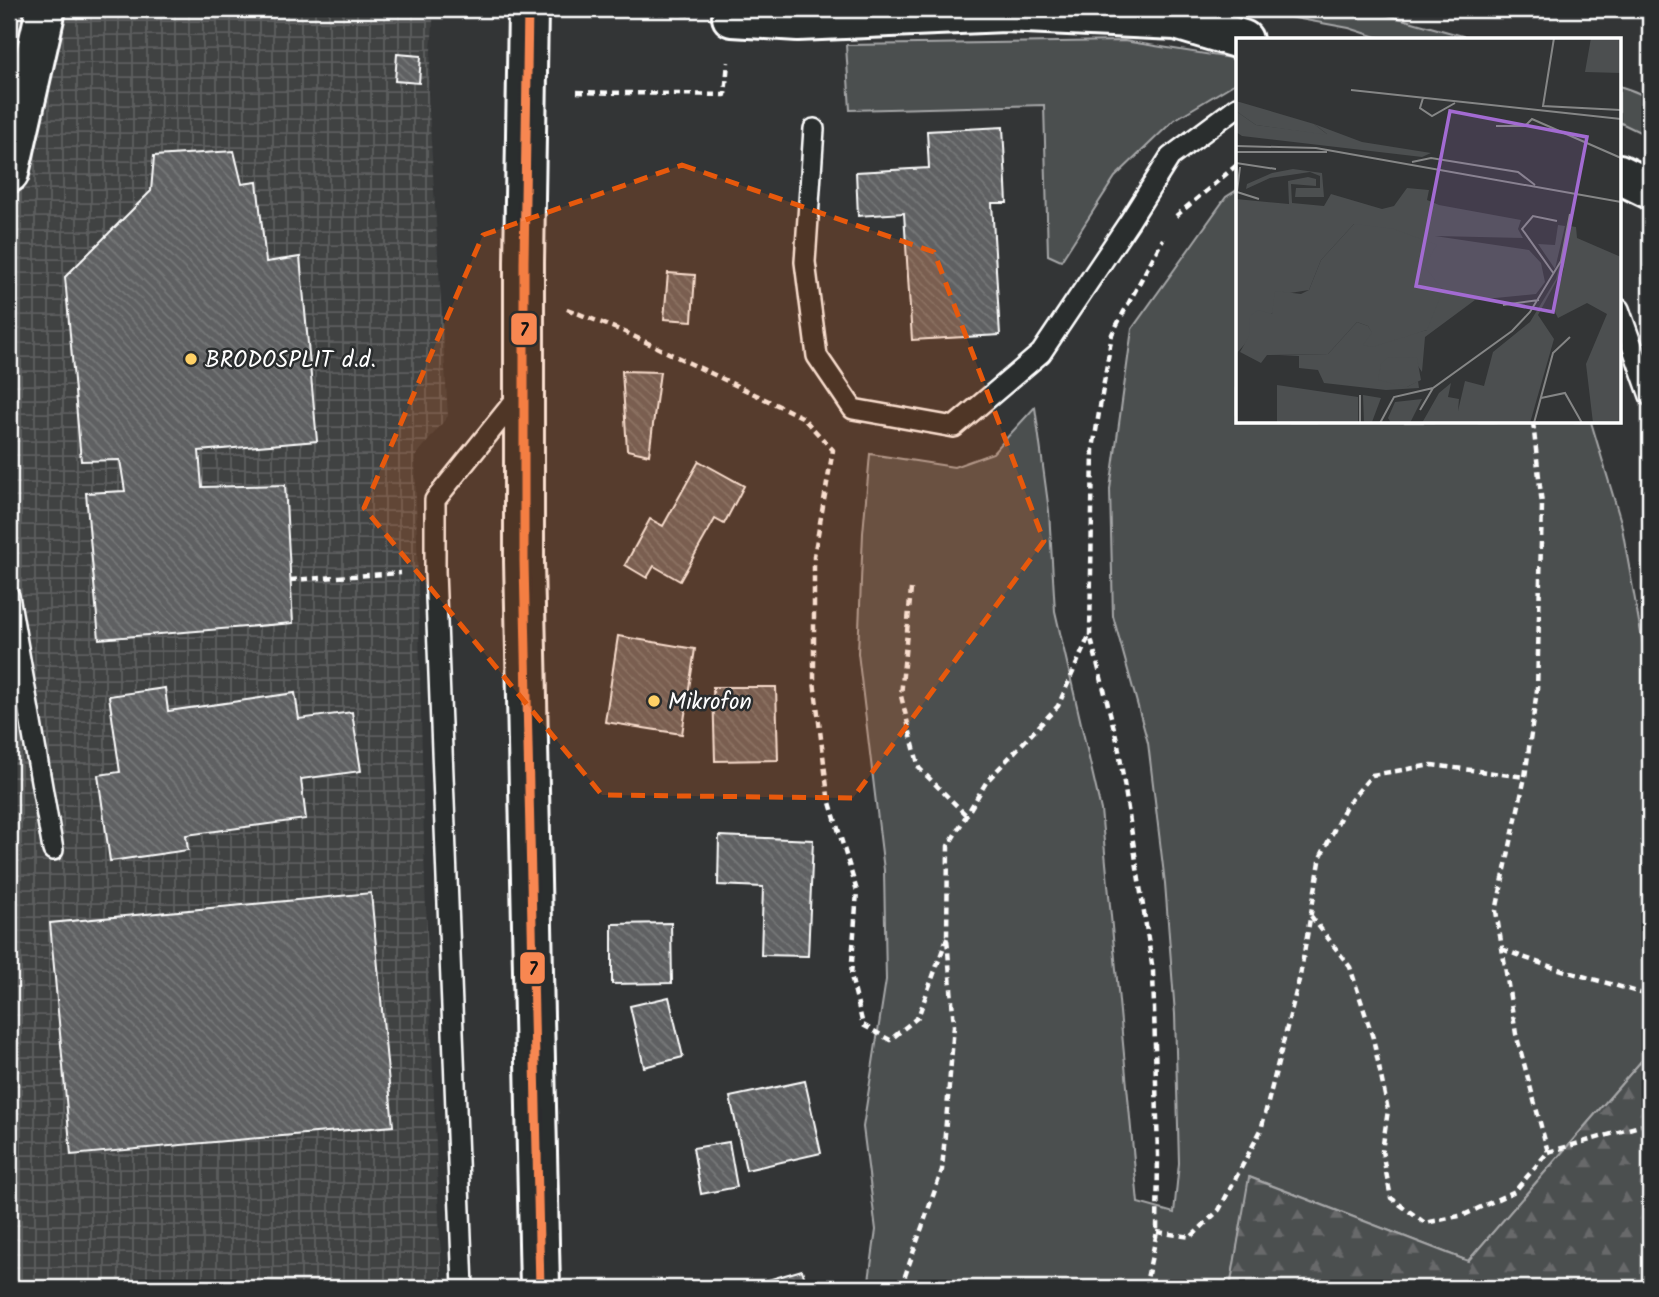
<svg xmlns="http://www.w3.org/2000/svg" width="1659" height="1297" font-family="Kalam,sans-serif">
<defs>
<pattern id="industrial-grid" width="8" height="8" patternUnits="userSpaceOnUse" patternTransform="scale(1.75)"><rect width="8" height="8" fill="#404243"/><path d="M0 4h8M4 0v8" fill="none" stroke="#5d5e5f"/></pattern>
<pattern id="forest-firs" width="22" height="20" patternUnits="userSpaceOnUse" patternTransform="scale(1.75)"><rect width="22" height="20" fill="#4c4f50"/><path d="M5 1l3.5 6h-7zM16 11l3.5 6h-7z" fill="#67696a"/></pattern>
<pattern id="building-back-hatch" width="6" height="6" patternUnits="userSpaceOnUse" patternTransform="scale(1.75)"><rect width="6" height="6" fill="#5f6162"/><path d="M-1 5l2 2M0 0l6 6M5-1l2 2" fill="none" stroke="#77797a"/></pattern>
</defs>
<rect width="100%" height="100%" fill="#333536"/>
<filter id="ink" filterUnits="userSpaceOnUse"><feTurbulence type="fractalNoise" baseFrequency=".0143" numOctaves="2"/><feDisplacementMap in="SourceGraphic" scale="14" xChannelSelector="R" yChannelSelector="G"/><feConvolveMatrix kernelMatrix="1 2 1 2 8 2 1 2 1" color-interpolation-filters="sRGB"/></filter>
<g filter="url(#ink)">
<!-- industrial -->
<path fill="url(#industrial-grid)" d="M9 9H434L428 93 448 416 415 457 425 886 442 1288H9Z"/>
<!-- green -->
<path fill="#4c4f50" stroke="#a6a7a8" stroke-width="2" d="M1245 9H1366L1477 40H1386L1349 28Z
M1124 41 1237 59V82L1174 120 1115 177 1061 261 1048 255 1044 105 850 110 846 45Z
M1619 86C1657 98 1650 99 1650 137L1619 122Z
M1237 190V422H1591L1621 522 1650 683V1051L1468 1261 1250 1177 1230 1288H868L876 1230 863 1127 886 980 884 870 858 653 863 533 870 454 954 467 993 453 1035 407 1049 511 1055 611 1101 810 1138 1203 1174 1213 1179 1163 1175 1014 1165 883 1148 743 1113 616 1110 489 1132 329 1226 197Z"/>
<!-- forest -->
<path fill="url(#forest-firs)" stroke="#a6a7a8" stroke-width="2" d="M1650 1051V1288H1230L1249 1177 1468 1261Z"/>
<!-- building -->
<path fill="url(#building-back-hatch)" stroke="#fff" stroke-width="2" d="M397 54 421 56 419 83 395 81Z
M1003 127 1007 203H992L1000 335 912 340 904 213 858 216 856 172 929 168 927 131Z
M234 151 242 184 257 182 266 262 300 257 317 441 199 451 202 487 285 485 293 623 99 639 86 493 125 491 120 460 81 461 65 277 151 191 154 156Z
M668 273 695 275 692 321 664 319Z
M622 371 660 372 649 455 627 450Z
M699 461 744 486 724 524 715 519 680 581 654 566 647 578 625 565 650 519 663 526Z
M618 636 695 649 682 734 605 722Z
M713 687H776L778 760 715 761Z
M165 688 168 711 295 693 299 719 352 712 361 771 301 779 306 819 186 835 188 850 110 861 98 775 120 772 109 696Z
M719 836 813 840 808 956 761 955 763 887 718 885Z
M371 893 393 1126 71 1155 50 923Z
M671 923 672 983 612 984V924Z
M669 997 683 1057 644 1067 630 1006Z
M805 1081 821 1153 746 1170 730 1097Z
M729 1142 737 1187 701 1194 693 1148Z
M802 1270 808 1288H753L751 1285Z"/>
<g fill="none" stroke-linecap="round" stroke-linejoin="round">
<!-- lane casing -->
<g stroke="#fff" stroke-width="24">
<path id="lane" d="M814 129 805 262 817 356 853 409 954 427 1041 353 1129 222 1170 157 1237 107
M1619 309 1650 396
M9 596 53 850
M463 1288 435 571V500L521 393"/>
</g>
<!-- street casing -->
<g stroke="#fff" stroke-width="44">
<path id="street" d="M528 9 524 262V562L540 1288
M732 17 798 21 1005 12 1176 20 1243 40
M9 173 46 9
M1619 174 1650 189"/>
</g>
<!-- path -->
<path stroke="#fff" stroke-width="4.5" stroke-dasharray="7 5" stroke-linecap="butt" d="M634 11 689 14
M577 92 725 95 728 62
M1176 216 1237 165
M567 309 627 333 802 417 833 450 814 556V681L828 796 857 891 851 976 863 1025 890 1040 918 1017 947 938
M290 580 401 573
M911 589 901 696 919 768 967 816
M1311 916 1350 967 1373 1038 1388 1110 1382 1151 1391 1198 1425 1223 1464 1215 1515 1191 1548 1152 1516 1034 1496 911 1525 777 1537 690 1542 505 1533 422
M1502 949C1550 969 1601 980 1650 996
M1548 1152 1650 1123
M1157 1232 1191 1237 1219 1210 1261 1130 1300 976 1321 856 1346 806 1372 775 1432 765 1525 777
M902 1288 905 1276 942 1170 954 1026 947 938 948 846 987 781 1058 706 1089 636
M1145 1288 1157 1232 1158 1156 1153 971 1118 744 1090 635 1093 449 1112 334 1163 239"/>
<!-- lane -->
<use href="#lane" stroke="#2a2d2e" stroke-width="19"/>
<!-- street -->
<use href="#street" stroke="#2a2d2e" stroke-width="38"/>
<!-- bus-1 casing -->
<g stroke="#2a2d2e" stroke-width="14">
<path id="bus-1" d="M528 9 524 262V562L540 1288"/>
</g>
<!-- bus-1 -->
<use href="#bus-1" stroke="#f88751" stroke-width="9"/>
</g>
</g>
<!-- marked area -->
<path fill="#e8590c" fill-opacity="0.2" stroke="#e8590c" stroke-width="5" stroke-dasharray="14 9" stroke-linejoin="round" d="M682 165 934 252 1044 541 853 798 602 795 364 508 483 235Z"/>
<!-- markers -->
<g fill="#ffd166" stroke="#2a2d2e" stroke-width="2.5">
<circle cx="191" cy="359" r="7"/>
<circle cx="654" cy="701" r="7"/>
</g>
<g text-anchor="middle" stroke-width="5" stroke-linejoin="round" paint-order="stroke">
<!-- poi labels -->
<g font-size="23" fill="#fff" stroke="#2a2d2e" text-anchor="start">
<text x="205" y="367">BRODOSPLIT d.d.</text>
<text x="668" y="709">Mikrofon</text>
</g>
</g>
<!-- overview -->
<g transform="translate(1236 38)">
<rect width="385" height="385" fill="#333536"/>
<path d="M0 73 20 87 91 96 78 86 126 104 195 115 186 119 6 98 0 94ZM57 131 86 135 88 159H59L60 150H84V138L74 134 34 140 10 151 11 146 36 135ZM72 139 80 141V148L55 146 56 165 88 168 95 156 146 171 158 168 171 150 193 152 191 162 203 167 285 182 282 191 287 200 199 198 293 212 305 225 309 244 300 256 239 262 189 299 186 334 182 328 171 349 182 343 183 350 150 352 88 345 82 332 63 330V318L43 317 92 316 121 284 132 288 143 304 191 292 118 186 85 222 73 252 54 255 0 316V161L53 166 52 143ZM322 187 329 188 319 231 302 206 319 207ZM333 188 340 189 341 200 385 219V385H357L350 326 371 276 351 265 322 280 318 272 328 229 302 277 318 301 294 385H186L203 355 215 345 212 359 223 361 222 373 229 343 248 348 257 314 294 284 320 241ZM41 347 122 359V385H41ZM127 357 145 360 136 384 128 385ZM186 361 174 385H155L152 380 159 364Z" fill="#4c4f50"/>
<path d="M355 0H385V35L349 34ZM0 63 78 86 92 97 20 87 0 73ZM118 186 158 191 201 207 188 228 207 252 191 292 136 309 127 307 136 295 132 288 121 284 92 316 31 317 25 325 4 314 13 298 14 278 22 272 36 276 39 253 65 256 73 252 85 222ZM152 319 181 320 185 342 171 349 142 342 145 326Z" fill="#4c4f50"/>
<path fill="none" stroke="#858686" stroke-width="2" d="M318 0 307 68 385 72M115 52 385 81M187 60 184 70 196 78 219 65M260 88H289L296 81 385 120M0 108 80 110 385 164M0 114H91M176 124 195 120 282 134 299 147M0 125 40 131M4 129 1 154 23 161M318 236 286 191 297 178 321 183M267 267 303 262M305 360 329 355 346 385M184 372 197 350M124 385V357M144 385 158 359 197 350 276 293 294 274 325 223 334 176M298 385 317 315 334 299"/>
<path fill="#a36bd2" fill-opacity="0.15" stroke="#a36bd2" stroke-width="3.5" d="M214 73 351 99 317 274 180 248Z"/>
<rect width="385" height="385" fill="none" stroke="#fff" stroke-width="3.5"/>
</g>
<g stroke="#2a2d2e" stroke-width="2.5">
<rect x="510" y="312" width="28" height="34" rx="7" fill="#f88751"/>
<rect x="519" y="951" width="27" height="34" rx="7" fill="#f88751"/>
</g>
<g font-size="19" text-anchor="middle" font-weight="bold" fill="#111">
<text x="524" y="336">7</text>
<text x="533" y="975">7</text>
</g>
<!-- margin -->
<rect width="1659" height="1297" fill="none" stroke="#2a2d2e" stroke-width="35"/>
<rect x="18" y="18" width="1624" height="1262" fill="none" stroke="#fff" stroke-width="2.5" filter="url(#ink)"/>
</svg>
